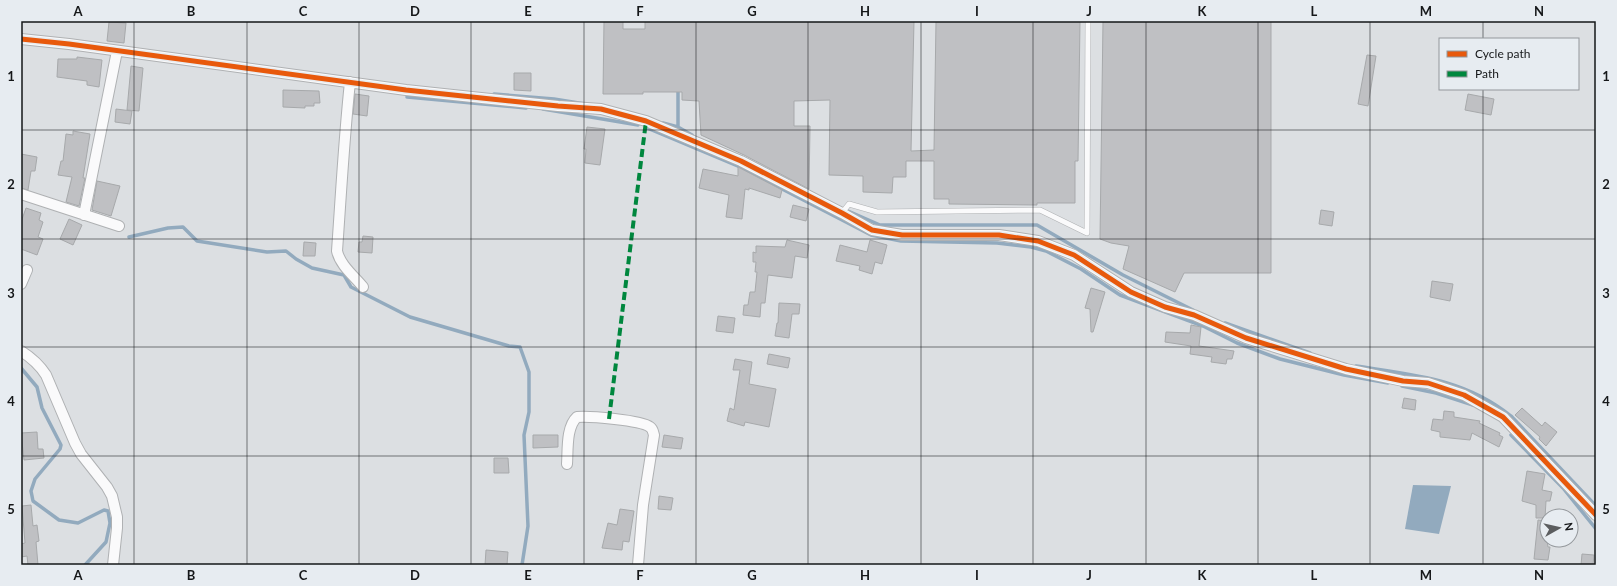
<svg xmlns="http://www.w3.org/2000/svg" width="1617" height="586" font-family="Lato,sans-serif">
<rect width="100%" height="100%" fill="#dcdfe2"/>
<!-- water -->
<path fill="#92aabe" d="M1413 485 1451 486 1439 534 1405 529Z"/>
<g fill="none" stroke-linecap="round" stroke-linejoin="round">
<!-- stream -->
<path stroke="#92aabe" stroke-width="3.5" d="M678 88V127
M494 94 554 99 585 104
M407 97 526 108
M543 109 638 125
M663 123 678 127 692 135
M647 128 740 167 871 235 901 241 997 243 1031 247 1046 251 1081 269 1120 295 1203 326 1237 343 1280 359 1344 375 1388 383
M848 211 880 225H1037L1123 275 1193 310
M129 237 168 228 183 227 197 241 267 252 286 251 296 259 312 268 344 275 351 287 410 317 509 346 520 347 529 372V412L524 435 528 526 522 565
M1225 323 1310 353
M1356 366C1413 375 1464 378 1511 416L1596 506
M21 368 37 387 42 408 61 445 60 449 35 479 31 491 33 501 59 520 78 523 104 510 108 511 110 523 106 542 85 565
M1402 386 1436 393 1473 405
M1511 435 1563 488 1596 529"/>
</g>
<!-- building -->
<path fill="#bfc0c3" stroke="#a7a9ab" d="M604 21H623V29H645V21H914L911 151 934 150 936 21H1080L1078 161H1075V203H1037V205L949 204V199H934V161H906V177H893L892 193 863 192V176L829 175 830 100 794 101V126H810L809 189 744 155 701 135 699 101 682 100V92H643V94H603Z
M1103 21H1271V273H1184L1175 292 1123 269 1129 246 1111 243 1100 239Z
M109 22 126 23 124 43 107 41Z
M1367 55 1376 56 1368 106 1358 104Z
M77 57 102 60 99 87 87 85V81L57 77 58 59H77Z
M131 66 143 68 139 111 127 110Z
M514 73H531V91L514 90Z
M283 90 319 91 320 103H314V106H305V108L283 107Z
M355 94 369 96 367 116 353 114Z
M1468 94 1494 99 1491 115 1465 110Z
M116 109 132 111 130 124 115 122Z
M587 127 605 129 600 165 585 163 586 149H584Z
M73 131 90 134 83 178H85L79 206 66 202 72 177 58 175 61 161H63L66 134 73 135Z
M21 154 37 157 35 171H31L28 190 21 188Z
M738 167 782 190 780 198 749 188V190L745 189 742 219 726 217 729 195 699 188 703 169 738 176Z
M97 181 120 186 111 216 92 210Z
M793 205 809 209 806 221 790 217Z
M26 208 41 213 39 220 43 222 38 237 43 239 37 255 21 249V222Z
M1321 210 1334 212 1332 226 1319 224Z
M69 219 82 225 73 245 60 239Z
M363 236 373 237 372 253 358 252 359 242H362Z
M787 240 809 245 807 258 795 256 792 278 768 275 765 303H761L760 317 743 315 744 305H748L750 292H755L757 272H755L756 262H753V252L756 253V246L785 247Z
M870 240 887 245 882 264 875 262 872 274 859 270 860 266 836 261 840 245 867 252Z
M304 242 316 243 315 256H303Z
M1432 281 1453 284 1450 301 1430 297Z
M1091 288 1105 292 1093 332H1091L1090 309 1085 308Z
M779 303 800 304 799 314H792L789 338 775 336 777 323H778Z
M718 316 735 318 733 333 716 331Z
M1191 325 1201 327 1199 346 1234 351 1232 359H1227L1226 364 1211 362 1212 357 1190 354 1191 346 1165 342 1166 332 1190 333Z
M769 354 790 358 788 368 767 364Z
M735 359 752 362 749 384 776 389 769 427 745 422 744 426 727 421 730 408 734 410 740 370H733Z
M1404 398 1416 400 1415 410 1402 408Z
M1522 408 1542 426 1545 422 1557 432 1546 446 1539 439 1540 437 1515 415Z
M1444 411 1454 412V417L1480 421 1479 423 1500 433 1499 435 1503 437 1499 447 1472 433 1470 440 1440 437V432L1431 430 1433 419 1443 420Z
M37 432 38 449H43L44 458 24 460 21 433Z
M533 435H558V447L533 448Z
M664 435 683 438 681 449 662 447Z
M494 458H508L509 473H494Z
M1527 471 1545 474 1542 490 1552 492 1550 501H1546L1545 518H1536V505L1522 501Z
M659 496 673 498 671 510 658 509Z
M31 505 33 526 37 525 39 541 36 542 38 565H28L27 556 21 557V544L25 543 22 506Z
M620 509 634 511 629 542 623 541 622 550 602 548 608 523 617 525Z
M1538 520 1547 521V540L1548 547H1550L1548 560 1534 559Z
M486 550 508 552 507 565H485Z
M1582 554 1594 555 1593 565H1581Z"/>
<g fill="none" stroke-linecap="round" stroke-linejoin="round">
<!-- service casing -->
<g stroke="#afb1b3" stroke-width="6">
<path id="service" d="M842 213 849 204 877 212 1040 210 1087 233 1088 21"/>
</g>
<!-- minor casing -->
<g stroke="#afb1b3" stroke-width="12">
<path id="minor" d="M21 39 69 44 406 90 558 106 601 109 646 121 741 161 842 213 872 230 902 235H999L1038 241 1074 255 1131 292 1165 307 1194 315 1246 338 1346 369 1403 381 1428 383 1464 395 1503 417 1596 515
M350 82C344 138 341 195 337 251 340 265 354 276 363 287
M21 194 119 226
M84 215 117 51
M21 284 27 270
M21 351C32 358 39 364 46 375L75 443 81 454 107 487 112 496 117 517V528L113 565
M567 464C568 450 566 427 577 417 589 416 641 420 650 427 653 429 653 432 654 435L643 505 638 565"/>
</g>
<!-- service -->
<use href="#service" stroke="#fafafb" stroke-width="5"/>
<!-- minor -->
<use href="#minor" stroke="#fafafb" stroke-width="10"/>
<!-- quiet -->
<path stroke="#00873e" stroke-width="4" stroke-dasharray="8 4" stroke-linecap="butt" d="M609 419 646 121"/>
<!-- cycleway casing -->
<g stroke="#e7ecf1" stroke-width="8">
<path id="cycleway" d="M21 39 69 44 406 90 558 106 601 109 646 121 741 161 842 213 872 230 902 235H999L1038 241 1074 255 1131 292 1165 307 1194 315 1246 338 1346 369 1403 381 1428 383 1464 395 1503 417 1596 515"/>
</g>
<!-- cycleway -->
<use href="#cycleway" stroke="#e8590c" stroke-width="5"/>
</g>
<!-- grid -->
<path fill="none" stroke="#151719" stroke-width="1" stroke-opacity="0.55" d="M134 21V565M247 21V565M359 21V565M471 21V565M584 21V565M696 21V565M808 21V565M921 21V565M1033 21V565M1146 21V565M1258 21V565M1370 21V565M1483 21V39M1483 89V565M21 130H1596M21 239H1596M21 347H1596M21 456H1596"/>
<!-- border -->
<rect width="1617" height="586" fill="none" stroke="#e7ecf1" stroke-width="44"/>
<!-- legend -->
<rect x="1439" y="38" width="140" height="52" fill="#e7ecf1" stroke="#93979b"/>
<rect x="1447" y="51" width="20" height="6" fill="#e8590c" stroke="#93979b"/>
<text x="1475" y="58" font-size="12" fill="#151719">Cycle path</text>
<rect x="1447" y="71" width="20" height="6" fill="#00873e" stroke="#93979b"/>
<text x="1475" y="78" font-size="12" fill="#151719">Path</text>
<!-- north arrow -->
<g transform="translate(1559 528) rotate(82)"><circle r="19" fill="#e7ecf1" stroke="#93979b"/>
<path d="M0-3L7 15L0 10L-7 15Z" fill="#5b5d5f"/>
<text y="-6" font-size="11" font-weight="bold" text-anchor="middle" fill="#151719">N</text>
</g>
<rect x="22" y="22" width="1573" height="542" fill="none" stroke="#151719" stroke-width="1.5"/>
<g font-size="13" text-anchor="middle" font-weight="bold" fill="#151719">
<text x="78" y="16">A</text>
<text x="191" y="16">B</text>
<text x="303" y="16">C</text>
<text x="415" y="16">D</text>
<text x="528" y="16">E</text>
<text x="640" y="16">F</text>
<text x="752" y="16">G</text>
<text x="865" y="16">H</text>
<text x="977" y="16">I</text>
<text x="1089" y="16">J</text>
<text x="1202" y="16">K</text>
<text x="1314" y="16">L</text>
<text x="1426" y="16">M</text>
<text x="1539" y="16">N</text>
<text x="11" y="81">1</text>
<text x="1606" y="81">1</text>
<text x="11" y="189">2</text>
<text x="1606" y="189">2</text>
<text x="11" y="298">3</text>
<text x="1606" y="298">3</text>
<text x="11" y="406">4</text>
<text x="1606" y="406">4</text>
<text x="11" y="514">5</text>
<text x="1606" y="514">5</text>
<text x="78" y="580">A</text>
<text x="191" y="580">B</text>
<text x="303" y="580">C</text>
<text x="415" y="580">D</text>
<text x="528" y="580">E</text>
<text x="640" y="580">F</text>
<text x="752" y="580">G</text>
<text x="865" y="580">H</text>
<text x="977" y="580">I</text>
<text x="1089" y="580">J</text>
<text x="1202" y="580">K</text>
<text x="1314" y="580">L</text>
<text x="1426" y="580">M</text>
<text x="1539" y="580">N</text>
</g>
</svg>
